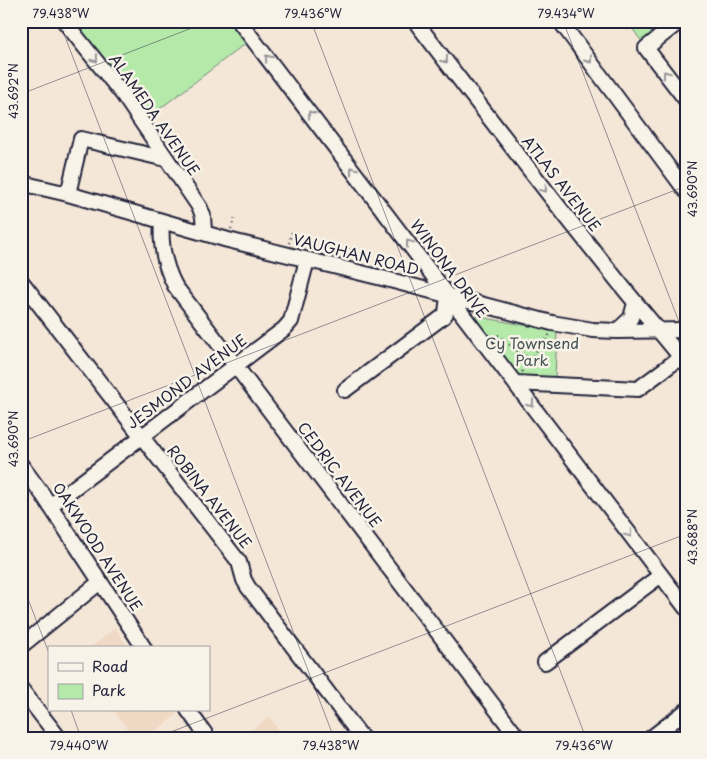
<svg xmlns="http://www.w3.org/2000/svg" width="707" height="759" font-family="'Playpen Sans',sans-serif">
<rect width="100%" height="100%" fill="#f4e7d8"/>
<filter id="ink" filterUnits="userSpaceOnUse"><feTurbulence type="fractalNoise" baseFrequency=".02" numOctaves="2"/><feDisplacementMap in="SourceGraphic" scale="10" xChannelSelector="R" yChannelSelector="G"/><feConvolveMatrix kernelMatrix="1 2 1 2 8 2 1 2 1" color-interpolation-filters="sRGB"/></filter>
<g filter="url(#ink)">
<!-- built -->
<path fill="#f0d9c4" d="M115 628 129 648H90Z
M113 710H174L177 715 146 738H134Z
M269 717 285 738H241Z"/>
<!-- green -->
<path fill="#b5e9aa" stroke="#6c8672" d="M72 21H229L246 43 149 117Z
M620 21H671L643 43 631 27 627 30Z
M474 316 557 331 555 379 519 377Z"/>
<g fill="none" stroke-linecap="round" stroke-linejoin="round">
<!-- minor casing -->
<g stroke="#22223b" stroke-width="18">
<path id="minor" d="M64 21 124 96 200 208 203 216 204 232
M239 21 686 608
M415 21C479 105 543 188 609 270 634 302 661 332 686 364
M560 21 686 191
M680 21 646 48 686 100
M21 183 68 194 228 240 386 279 552 323 593 330 617 331 686 330
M68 194 81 139 166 159
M162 221C160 244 164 265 175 286L518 738
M21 281 239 562 244 580 248 587 362 738
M617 331 631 318 635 303
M515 383 638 389 681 357
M345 390 444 316 446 313 448 296
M21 465 43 495 144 648
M50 506 284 329 291 321 307 260
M21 646 100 582
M545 662 661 575
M21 689 59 738
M188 710 208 738
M651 738 686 711"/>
</g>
<!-- path -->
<path stroke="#22223b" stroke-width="2" stroke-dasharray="1 4" stroke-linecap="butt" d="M21 138 24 135
M231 229 235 217
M289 243 292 231
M348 259 351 246
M355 259 368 254 369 250
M493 336 499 335 515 350 530 358
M522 372 530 359 550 334"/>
<!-- minor -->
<use href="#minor" stroke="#f7f3e8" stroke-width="14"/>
</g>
<!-- one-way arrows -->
<defs><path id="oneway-chevron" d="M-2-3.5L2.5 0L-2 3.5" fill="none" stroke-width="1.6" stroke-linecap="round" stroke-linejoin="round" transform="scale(1.25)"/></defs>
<g stroke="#97959a">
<use href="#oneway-chevron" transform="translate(268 58) rotate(-128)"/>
<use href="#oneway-chevron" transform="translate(95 59) rotate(51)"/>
<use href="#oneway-chevron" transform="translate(445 60) rotate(52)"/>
<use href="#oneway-chevron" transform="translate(589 60) rotate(54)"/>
<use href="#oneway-chevron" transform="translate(666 74) rotate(-127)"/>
<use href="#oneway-chevron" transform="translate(311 114) rotate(-127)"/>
<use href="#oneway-chevron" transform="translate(353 170) rotate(-127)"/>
<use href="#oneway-chevron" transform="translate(544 189) rotate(51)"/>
<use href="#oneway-chevron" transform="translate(409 243) rotate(-127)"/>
<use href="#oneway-chevron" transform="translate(531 404) rotate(52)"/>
<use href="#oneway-chevron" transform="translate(629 534) rotate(53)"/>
</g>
</g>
<!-- ticks -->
<path fill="none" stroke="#22223b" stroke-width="1" stroke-opacity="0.45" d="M59 21 334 738M311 21 586 738M563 21 686 340M21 94 210 21M21 442 686 186M21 581 49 653M71 710 81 738M155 738 686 534"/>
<g text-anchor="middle" stroke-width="5" stroke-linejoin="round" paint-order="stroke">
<!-- street labels -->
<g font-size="15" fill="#22223b" stroke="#f7f3e8">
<text transform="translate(154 115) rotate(55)" y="5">ALAMEDA AVENUE</text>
<text transform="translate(561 184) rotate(52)" y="5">ATLAS AVENUE</text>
<text transform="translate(356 255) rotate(14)" y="5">VAUGHAN ROAD</text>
<text transform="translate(449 269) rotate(53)" y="5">WINONA DRIVE</text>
<text transform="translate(187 382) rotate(-37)" y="5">JESMOND AVENUE</text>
<text transform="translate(339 475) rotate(53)" y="5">CEDRIC AVENUE</text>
<text transform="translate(209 497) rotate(52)" y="5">ROBINA AVENUE</text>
<text transform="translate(97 547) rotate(57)" y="5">OAKWOOD AVENUE</text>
</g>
<!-- park labels -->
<g font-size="15" fill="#475457" stroke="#f7f3e8">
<text x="532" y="349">Cy Townsend<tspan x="532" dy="17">Park</tspan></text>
</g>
</g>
<!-- margin -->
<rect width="707" height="759" fill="none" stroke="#f7f3e8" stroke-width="55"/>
<!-- legend -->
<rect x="48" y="646" width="162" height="65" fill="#f7f3e8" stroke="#a29fa3"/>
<rect x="58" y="663" width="25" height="8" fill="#f7f3e8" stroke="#a29fa3"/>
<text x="92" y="672" font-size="15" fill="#22223b">Road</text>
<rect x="58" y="684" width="25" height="15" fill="#b5e9aa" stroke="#a29fa3"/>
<text x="92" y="696" font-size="15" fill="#22223b">Park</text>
<rect x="28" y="28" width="652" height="704" fill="none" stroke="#22223b" stroke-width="2"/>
<g font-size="12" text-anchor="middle" fill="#22223b">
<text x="61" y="18">79.438°W</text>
<text x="313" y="18">79.436°W</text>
<text x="566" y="18">79.434°W</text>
<text transform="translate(14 91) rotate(-90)" y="4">43.692°N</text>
<text transform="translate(693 189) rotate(-90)" y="4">43.690°N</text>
<text transform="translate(14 439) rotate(-90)" y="4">43.690°N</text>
<text transform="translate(693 537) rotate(-90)" y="4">43.688°N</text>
<text x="79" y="750">79.440°W</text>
<text x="331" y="750">79.438°W</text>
<text x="584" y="750">79.436°W</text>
</g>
</svg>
